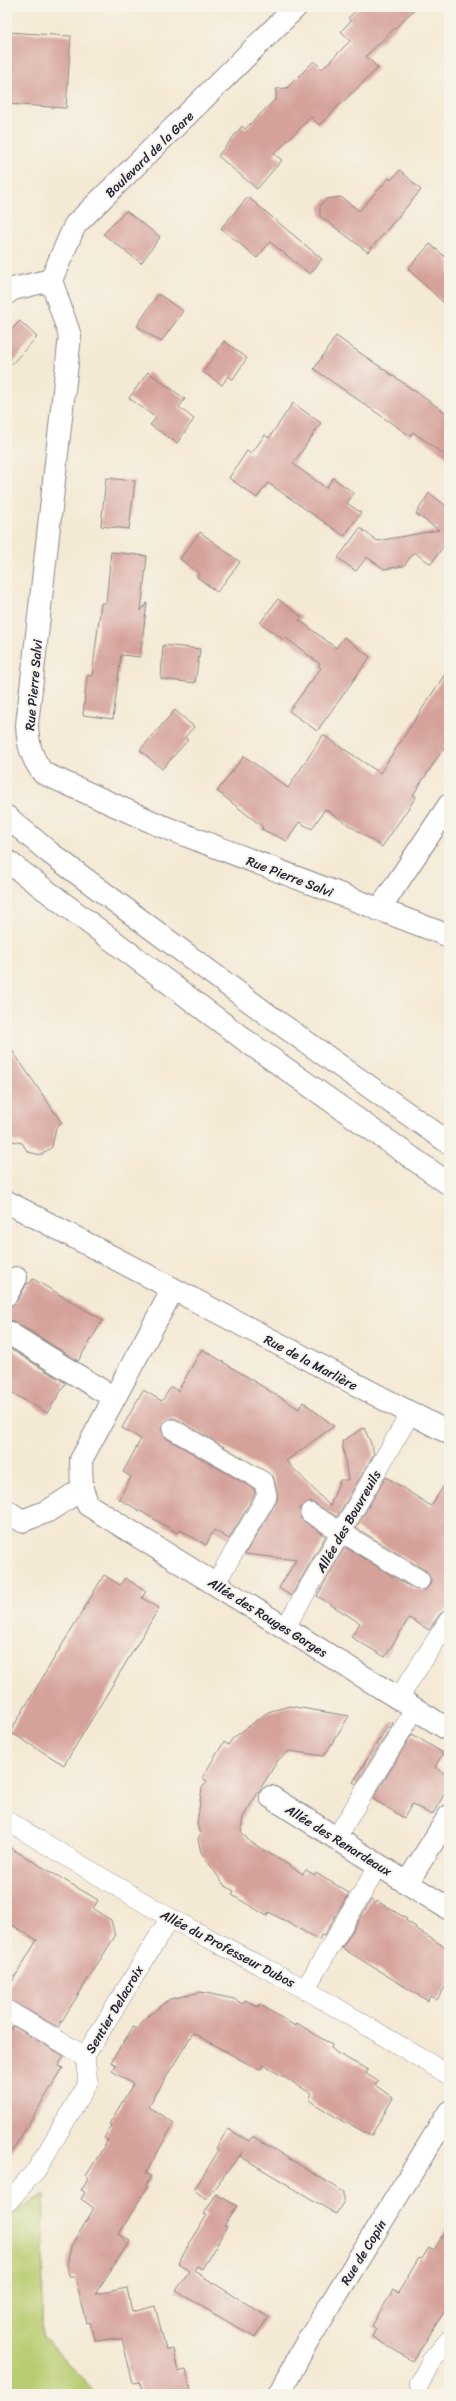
<svg xmlns="http://www.w3.org/2000/svg" width="456" height="2401" font-family="Sriracha,sans-serif">
<rect width="100%" height="100%" fill="#f7f3e8"/>
<filter id="ink" filterUnits="userSpaceOnUse"><feTurbulence type="fractalNoise" baseFrequency=".025" numOctaves="2"/><feDisplacementMap in="SourceGraphic" scale="8" xChannelSelector="R" yChannelSelector="G"/><feConvolveMatrix kernelMatrix="1 2 1 2 8 2 1 2 1" color-interpolation-filters="sRGB"/></filter>
<filter id="wash" filterUnits="userSpaceOnUse"><feTurbulence type="fractalNoise" baseFrequency=".012" numOctaves="4" result="noise"/><feDisplacementMap in="SourceGraphic" scale="16" xChannelSelector="R" yChannelSelector="G"/><feGaussianBlur stdDeviation="0.9" result="paint"/><feColorMatrix in="noise" values="0 0 0 0 0 0 0 0 0 0 0 0 0 0 0 0 0 1.4 0 .05"/><feComposite in="paint" operator="in"/></filter>
<g filter="url(#wash)">
<rect width="100%" height="100%" fill="#f4e9d4"/>
<!-- green -->
<path fill="#b8cc70" stroke="#6d7756" d="M44 2194 42 2335 96 2394H7V2217Z"/>
<g id="blocks">
<!-- building -->
<path fill="#d5a29b" d="M360 7H417L366 56 378 68 319 125 311 117 274 154 282 160 257 189 218 156 242 126 245 129 276 99V89L287 88 314 61 322 69 350 41 341 31 351 21 348 18Z
M7 32 71 36 66 108 7 104Z
M400 170 421 190 368 252 320 216V206L326 199 341 197 359 211 389 178 391 180Z
M248 197 322 259 310 274 270 242 257 258 221 228Z
M126 211 160 237 141 263 103 234Z
M430 244 449 260V308L408 269Z
M158 294 183 311 161 342 137 326Z
M20 321 37 337 7 369V334Z
M336 336 449 415V458L413 432 410 436 314 369Z
M224 341 247 358 233 379 228 376 222 385 203 372Z
M148 372 185 399 179 407 194 419 177 443 150 425 156 418 129 398Z
M293 403 321 423 293 464 326 488 333 478 354 493 347 503 361 513 344 536 268 483 257 498 229 478 247 451 251 454 265 435 269 438Z
M106 478 135 481 129 529 101 526Z
M429 493 449 508V538L431 564 414 552 404 566 384 569 367 557 356 571 338 558 360 528 377 541 439 530 416 514Z
M200 532 240 562 217 592 197 577 199 573 180 559Z
M111 552 147 556 141 611 147 603 140 657 121 655 113 719 83 715 87 676H92L101 603H106Z
M278 599 302 617 299 620 336 648 344 637 370 657 317 731 289 711 321 668 318 666 320 664 286 638 284 640 260 623Z
M163 645 200 649 195 683 161 679Z
M449 668V740L413 795 416 797 382 847 325 809 312 829 299 822 287 841 261 829 263 827 217 791 244 756 288 788 323 735 380 773Z
M175 710 194 727 185 737 188 740 162 769 140 750Z
M7 1043 62 1123 56 1127 52 1147 41 1155 28 1152 22 1143 13 1141 7 1133Z
M33 1279 103 1320 78 1361 14 1321 7 1320V1306L18 1300 27 1283 29 1284Z
M7 1347 66 1383 47 1413 7 1390Z
M202 1349 299 1409 303 1402 334 1426 286 1461 330 1506 340 1480H348L342 1441 364 1428 370 1441 374 1454 337 1517 311 1502 300 1508 301 1519 326 1536 291 1596 279 1588 296 1560 245 1554 277 1501 278 1494 273 1476 177 1419 172 1418 163 1423 161 1429 166 1438 254 1489 255 1494 229 1539 214 1530 206 1545 180 1530 178 1533 119 1499 131 1477 123 1472 141 1439 122 1428 143 1390 162 1401 171 1387 178 1391Z
M386 1477 431 1506 449 1477V1609L440 1614 429 1630 409 1618 385 1657 351 1637 360 1623 317 1596 345 1547 414 1589 425 1590 430 1585 431 1580 426 1571 356 1528Z
M104 1575 120 1585 125 1578 146 1591 142 1598 159 1608 64 1765 10 1732Z
M289 1706 349 1716 324 1756 289 1751 278 1760 243 1817 241 1831 249 1841 303 1874 306 1870 315 1875 316 1873 349 1893 324 1936 321 1935 319 1940 269 1912 267 1916 232 1895 234 1891 224 1885 201 1852 198 1839 200 1835 197 1824 202 1788 207 1781 202 1778 224 1742 228 1745 233 1738 268 1712Z
M391 1721 393 1723 356 1784 353 1782Z
M412 1734 443 1753 435 1767 449 1776V1786L432 1815 412 1804 404 1818 373 1799Z
M7 1846 98 1900 93 1909 111 1920 115 1936 58 2027 7 1999V1990L37 1940 7 1922Z
M371 1900 376 1903 377 1901 407 1919 406 1921 416 1927 415 1929 449 1949V1981L437 2000 430 1996 428 2001 342 1948Z
M201 1992 234 1999 243 2004 245 2000 258 2007 259 2004 295 2026 297 2023 332 2045 331 2048 337 2053 368 2070 366 2074 378 2081 375 2085 393 2098 371 2136 348 2123 347 2124 318 2106 309 2099 312 2094 282 2076 263 2065 260 2069 250 2065 193 2033 148 2107 174 2123 146 2173 151 2176 146 2186 147 2187 119 2234 130 2241 95 2294 127 2288 132 2312 155 2306 166 2350 173 2349 178 2372 186 2370 192 2394H143L139 2382 133 2383 122 2339 94 2340 90 2322 87 2323 75 2277H69L67 2264 71 2247 94 2208 81 2199 85 2192 81 2190 88 2178 86 2176 108 2140 104 2138 111 2125 109 2124 133 2084 112 2071 116 2065 111 2062 133 2027 138 2029 144 2019 170 1999Z
M13 2026 64 2056 58 2066 63 2068 7 2159V2036Z
M228 2129 249 2141 252 2136 344 2192V2201L336 2214 240 2156 244 2150 206 2199 194 2190 219 2150 216 2148Z
M216 2194 237 2206 224 2226 227 2227 202 2269 197 2266 194 2271 268 2317 255 2338 176 2291 189 2271 178 2263 207 2215 204 2214Z
M449 2224V2304L413 2361 372 2337 376 2329 372 2326 393 2290 398 2293 419 2258 422 2259 429 2247 434 2250Z"/>
</g>
</g>
<g filter="url(#ink)">
<use href="#blocks" fill-opacity="0" stroke="#8b8688" stroke-width="1"/>
<g fill="none" stroke-linecap="round" stroke-linejoin="round">
<!-- pedestrian casing -->
<g stroke="#8b8688" stroke-width="20">
<path id="pedestrian" d="M172 1429 264 1482 267 1496 215 1584
M310 1513 420 1580
M285 1628 410 1414
M398 1699 449 1620
M7 1821 170 1918 305 1989 449 2075
M336 1838 415 1709
M305 1989 379 1865
M7 2010 85 2056
M7 2203 37 2169 88 2083 85 2056 170 1918
M419 2385 431 2361 449 2340"/>
</g>
<!-- minor casing -->
<g stroke="#8b8688" stroke-width="24">
<path id="minor" d="M51 280 70 336 27 725C28 745 31 757 43 773L159 825 449 936
M7 293 13 289 51 280 75 225 296 7
M379 910 449 805
M7 1202 449 1433
M173 1289 81 1460 82 1489 88 1505 449 1730
M7 1294 16 1278
M7 1332 114 1398
M7 1511 22 1521 48 1511 82 1489
M271 1797 407 1883
M449 1816 407 1883 449 1909
M279 2394 303 2349 449 2112"/>
</g>
<!-- trunk casing -->
<g stroke="#8b8688" stroke-width="24">
<path id="trunk" d="M7 817 50 853 275 1020 449 1143
M7 861 245 1040 449 1184"/>
</g>
<!-- pedestrian -->
<use href="#pedestrian" stroke="#fff" stroke-width="19"/>
<!-- minor -->
<use href="#minor" stroke="#fff" stroke-width="22"/>
<!-- trunk -->
<use href="#trunk" stroke="#fff" stroke-width="22"/>
</g>
</g>
<g text-anchor="middle" stroke-width="4" stroke-linejoin="round" paint-order="stroke">
<!-- street labels -->
<g font-size="13" fill="#22223b" stroke="#f7f3e8">
<text transform="translate(149 154) rotate(-44)" y="5">Boulevard de la Gare</text>
<text transform="translate(33 685) rotate(-85)" y="5">Rue Pierre Salvi</text>
<text transform="translate(290 876) rotate(21)" y="5">Rue Pierre Salvi</text>
<text transform="translate(311 1362) rotate(28)" y="5">Rue de la Marlière</text>
<text transform="translate(348 1521) rotate(-60)" y="5">Allée des Bouvreuils</text>
<text transform="translate(268 1617) rotate(32)" y="5">Allée des Rouges Gorges</text>
<text transform="translate(339 1840) rotate(32)" y="5">Allée des Renardeaux</text>
<text transform="translate(228 1948) rotate(28)" y="5">Allée du Professeur Dubos</text>
<text transform="translate(114 2009) rotate(-59)" y="5">Sentier Delacroix</text>
<text transform="translate(363 2252) rotate(-58)" y="5">Rue de Copin</text>
</g>
</g>
<!-- margin -->
<rect width="456" height="2401" fill="none" stroke="#f7f3e8" stroke-width="24"/>
</svg>
